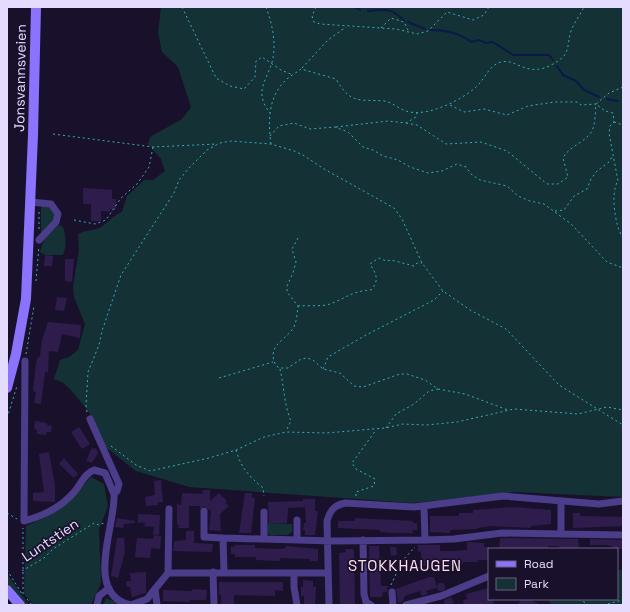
<svg xmlns="http://www.w3.org/2000/svg" width="630" height="612" font-family="'Space Grotesk',sans-serif">
<rect width="100%" height="100%" fill="#19112b"/>
<!-- green -->
<path fill="#143135" d="M161 7H623V497L514 492 413 503 189 487 136 471 104 446 89 412 70 389 62 382 54 379 60 360 69 357 78 350 85 324 74 297 73 287 79 250 78 234C85 230 94 231 101 227 109 222 113 215 122 212L127 196 144 180H153L165 171 161 159 148 144 150 137 182 119 191 107 178 67 162 52 158 33Z
M43 205 53 209 55 219 41 234V206Z
M59 225 63 227C66 237 67 245 63 255H45L40 252 44 239Z
M91 477 104 484 108 506 99 530 101 583 91 605H34L24 594 26 526C59 511 67 504 91 477Z
M268 523 292 524V532L288 535H271L267 533Z
M617 570H623V605H552L548 599H617Z
M7 574 29 605H26L7 583Z
M106 598 125 605H103Z"/>
<g fill="none" stroke-linecap="round" stroke-linejoin="round">
<!-- stream -->
<path stroke="#0b194a" stroke-width="2" d="M355 7 360 10
M368 11C386 10 390 6 404 21
M408 22 425 29
M430 30C444 30 460 33 471 42L479 40 486 43 493 42 513 55H549L553 60
M557 66 563 75 576 81 584 90 599 97
M607 99 618 101"/>
</g>
<!-- building -->
<path fill="#2e1d4c" d="M83 188 112 190V199H116V210L110 209V212L101 211V221H91V204H83Z
M45 255 53 256 52 266H44Z
M65 259H74L72 282 65 281Z
M57 297 67 298 64 311 55 310Z
M48 322 81 325 80 338 62 334 58 352 49 351 48 372H45L41 404 34 403 36 392 33 391 36 363 38 357H40L42 340Z
M35 421 47 423V425L52 426 51 432H47L46 435 37 434V430L34 429Z
M79 427 90 444 82 449 71 432Z
M92 447 93 449 96 448 98 453 92 463 86 461Z
M49 452 55 486V502L33 501V493L44 492 39 454Z
M64 458 78 474 74 478 59 464Z
M161 480 163 502H158V505L146 506 145 497 155 495 154 481Z
M203 490H210V501L219 493 227 501 225 503 229 506 220 514 221 531 209 530 211 511 204 506 200 509V506H189V528H178L179 525H177V504L181 505 182 493 202 494Z
M245 493H252V498H255L251 533H239Z
M303 499H315V511H318L315 535H305V530H303L304 523H306L305 507 288 508 287 523H269L268 502 303 501Z
M514 507 551 510V524L531 526V528L492 526 477 528V529L450 530V533L430 532V516H459V513H473V510Z
M573 513H580V516L623 517V526L573 528Z
M138 514 160 515 159 535 153 534 154 527 144 526 145 522 138 523Z
M117 518 135 521V523L124 524 123 528 115 527Z
M355 518 413 521V523H417V530H412L413 533H392L380 532V530L338 528V521H355Z
M186 531H194V543L213 544 212 552 173 551 174 541 186 540Z
M154 535 161 536 160 549 151 548 150 558 135 557 137 538 153 539Z
M117 538H124L125 552 118 578 111 576Z
M500 538 578 539 579 549H559V546H548V549H499Z
M590 539 623 540V547L622 549H612V546L606 545H590Z
M467 542 484 543V547H489V560H478V562H463V564L421 566V551L418 552V545H440V551H453L467 550Z
M235 545H255V548L281 549 286 548V546L318 549V561H310V559L280 558V561L256 560V557H235V554H231V546L235 547Z
M369 546H379L381 586H388L387 592H383L382 597H370Z
M390 547H396L397 555 391 556Z
M345 549H353L354 552 355 605H340L339 553 346 552Z
M146 572V593L132 597 130 587H127L126 581H131L130 573Z
M429 577H434L437 588 426 591 428 594 422 596 420 591 410 594 405 596 402 602 398 603 396 589Z
M303 580 313 581V587H316L315 605H304V596H301V587H303Z
M219 582H283V591L275 590V596L234 595V605H221V595H219Z
M437 587a4 4 0 1 1 8 0a4 4 0 1 1-8 0Z
M489 588V599H493L494 604 464 605 463 600 467 599 466 594Z
M192 589 207 590 206 600H190V602L163 601V590L192 591Z
M451 597 454 603 445 605 444 600Z
M521 599H528L541 605H518Z"/>
<g fill="none" stroke-linecap="round" stroke-linejoin="round">
<!-- path -->
<path stroke="#32b0bd" stroke-width="1" stroke-dasharray="2 3" stroke-linecap="butt" d="M182 7 216 78 230 86 244 89 255 77 256 61 262 57 281 70 293 75
M266 7C272 23 276 41 273 58 269 79 252 90 270 113
M316 7 312 16 314 22 320 24 396 29 417 34 428 31 447 12 473 20 484 15 489 7
M381 28 391 18 404 22 408 30
M302 68 328 40 346 27
M623 87 609 93 596 104 605 111 613 113 614 122 610 126 609 133 618 181C610 192 615 227 623 238
M614 122 623 125
M406 123 417 125 446 144 481 142 507 151 547 184H558L568 177 563 158C569 147 581 144 589 135 596 128 595 113 596 104L581 105 577 102H555L528 106 507 115 484 109 464 112 450 105
M336 127 388 121 406 123 416 117 417 113
M53 134 153 147 217 144
M270 136 279 126 294 123 310 129 335 127 348 132 363 147 373 150 383 156 398 160 410 167 428 173 442 171 457 164 466 167 472 175 480 180 507 186 518 196 530 201 544 204 571 224 607 262 623 268
M271 144C268 123 268 98 284 82 288 77 296 73 301 69L336 79C351 105 359 99 384 101 392 102 399 109 406 111 426 118 462 100 476 87 486 78 488 66 501 62 517 58 527 79 553 64 572 54 566 46 571 31 574 23 580 15 584 7
M555 211 564 210 574 196 587 189 591 179 597 171 609 162 613 155
M74 220 95 224 106 220 121 198 137 184 149 167 153 147
M39 229V210
M298 238 292 249 296 262 293 273 287 286V292L298 306C297 314 297 323 292 330 281 343 267 347 276 366L280 368H288L301 359 307 358 313 360 323 369 340 373 354 386 363 387 400 374H407L425 380 438 389 465 394 508 410
M36 281 39 246
M298 306C308 305 321 307 330 304 346 298 352 291 371 290 380 280 376 274 370 264L379 258 386 261 391 260 414 266 417 263H422
M26 354 34 306
M280 369C284 386 284 405 291 421L286 431
M323 369 328 357 366 335 434 300 443 291
M219 378 273 362
M87 412 86 405 88 372 99 345 102 331 121 275 174 193 179 180 189 168 207 150 220 143 231 141 271 144 294 151 303 155 324 169 394 208 402 219 422 263 443 291 470 310 506 329 559 385 623 425
M7 418 17 386
M386 428 396 414 414 404 429 391 438 389
M111 446 136 465 150 471 209 458 236 450 264 437 286 432 326 433 385 428 403 424 426 425 457 422 514 409 578 414 607 407 623 410
M236 450C241 468 249 476 263 488L264 496
M356 496V492L374 486 375 479 356 469 352 463 376 430
M7 513 17 519
M7 570 22 594
M22 571 44 558 53 549 94 523 99 525 104 523
M391 585 402 561 415 547
M23 594V528
M27 599 32 605
M579 599 589 605
M7 604 8 605
M603 605 623 600"/>
<!-- street -->
<path stroke="#4b3d89" stroke-width="7" d="M31 202 51 204 58 214 56 222 39 240
M25 361 24 521C43 516 62 507 75 491 81 484 85 473 94 470L105 473 114 494
M90 419 119 484 117 491 114 494C116 525 83 595 131 605L147 599 155 589
M169 509 168 573H328
M204 511V537L223 538 224 572
M264 512V539
M561 534 623 535
M223 538 334 541 425 540 424 507
M297 539V520
M363 540 364 594 366 602 371 605
M425 540 454 539 502 533 561 534V501
M213 572 214 605
M294 573V587L297 605
M392 592 393 605
M97 605 99 596 109 588
M157 605 155 589 168 573
M329 605 327 521C330 510 335 505 345 503L414 507 503 496 599 504 623 501
M406 605 441 596 489 576"/>
<!-- secondary -->
<path stroke="#8b73fe" stroke-width="10" d="M7 388 16 354 26 299 33 135 36 7
M7 590 20 605"/>
</g>
<g text-anchor="middle" stroke-width="3.5" stroke-linejoin="round" paint-order="stroke">
<!-- street labels -->
<g font-size="14" fill="#e5dbff" stroke="#19112b">
<text transform="translate(20 78) rotate(-89)" y="5">Jonsvannsveien</text>
<text transform="translate(50 540) rotate(-34)" y="5">Luntstien</text>
</g>
<!-- neighbourhood labels -->
<g font-size="15" letter-spacing="1" fill="#fde" stroke="#19112b">
<text x="405" y="571">STOKKHAUGEN</text>
</g>
</g>
<!-- border -->
<rect width="630" height="612" fill="none" stroke="#e5dbff" stroke-width="16"/>
<!-- legend -->
<rect x="488" y="548" width="130" height="52" fill="#19112b" stroke="#6b6280"/>
<rect x="496" y="561" width="20" height="6" fill="#8b73fe" stroke="#6b6280"/>
<text x="524" y="568" font-size="12" fill="#e5dbff">Road</text>
<rect x="496" y="578" width="20" height="12" fill="#143135" stroke="#6b6280"/>
<text x="524" y="588" font-size="12" fill="#e5dbff">Park</text>
</svg>
